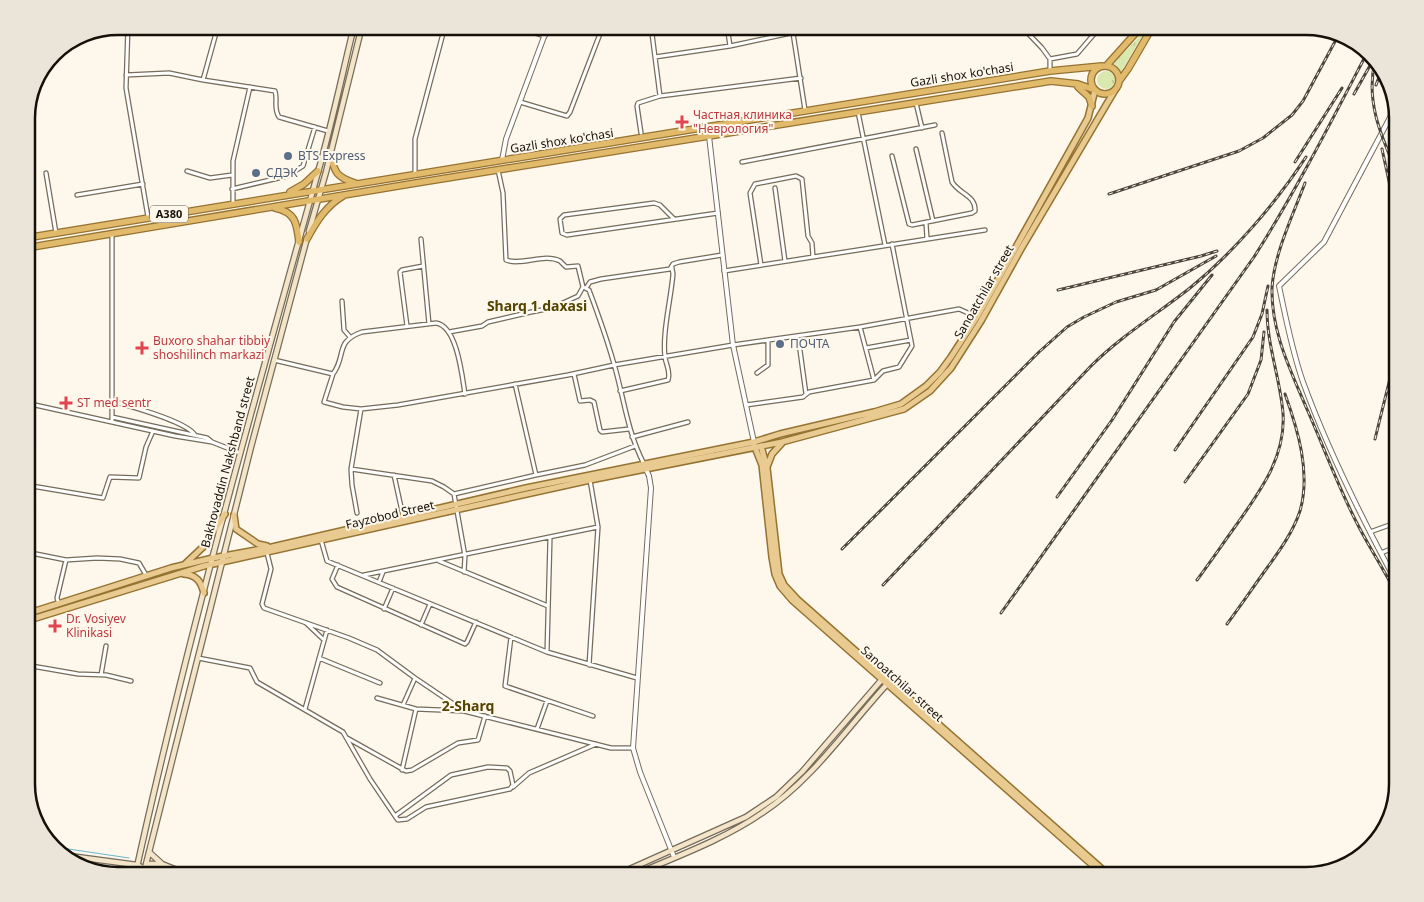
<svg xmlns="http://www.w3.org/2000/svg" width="1424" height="902" font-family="'Noto Sans',sans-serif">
<defs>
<pattern id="grass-tufts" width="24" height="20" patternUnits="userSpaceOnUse" patternTransform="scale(1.25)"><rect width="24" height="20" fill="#d8e8ae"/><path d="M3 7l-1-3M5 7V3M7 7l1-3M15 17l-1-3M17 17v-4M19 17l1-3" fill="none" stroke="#b8c694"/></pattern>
</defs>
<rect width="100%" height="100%" fill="#fef7eb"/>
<!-- grass -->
<path fill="url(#grass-tufts)" d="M1145 26H1148L1121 72 1114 63 1137 39Z
M1097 80a9 9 0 1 1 18 0a9 9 0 1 1-18 0Z"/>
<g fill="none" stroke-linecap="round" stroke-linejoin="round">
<!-- stream -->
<path stroke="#6bb6cf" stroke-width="1" d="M55 847 129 858"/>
<!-- canal -->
<path stroke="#6bb6cf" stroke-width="4.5" d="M166 872 176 876"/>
<!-- minor casing -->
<g stroke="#756c5b" stroke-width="5.5">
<path id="minor" d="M128 26 126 88 148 217
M343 26 347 27
M512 26 545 36
M651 26 660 96
M727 26 730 46
M777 26 779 35
M1021 26 1042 48 1050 59V71
M793 33 805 110
M655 57 730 46 815 28 839 26
M1050 59 1077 54 1101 26
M126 75 169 73 203 80 218 26
M203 80 275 91C278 100 273 108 279 117L328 131
M520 102 567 116 570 112 603 26
M916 103 922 128
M858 112 885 245
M641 133 637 106 638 103 660 96 801 78
M916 149 933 221
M892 156 909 224 912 225 972 213 975 211C976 195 959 194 952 182L942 133
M742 162 935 125
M498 170 503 193 506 260C522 266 544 253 560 261 562 263 564 265 566 267L578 266 583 287 589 290C598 314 607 339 614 364 624 398 627 431 644 464
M187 171 210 178 232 175
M46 173 56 233
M415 174V139L445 26
M775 188 785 261
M232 189 287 176 303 166 315 127
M77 195 143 184
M233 203V161L250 87
M674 219 660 205 654 203 564 215 560 219 562 233 567 235 718 213
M926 223 927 239
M421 239 429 324
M761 265 750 193 755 184 796 176 802 179 808 236 812 243 813 257
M724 271 985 230
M586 288 590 282 601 279 670 269 673 264 679 262 722 255
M342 301 344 330 350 337
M407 326 400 272 402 270 423 266
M860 327 874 380
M449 332 482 326 488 322 531 312 552 308 578 296 583 287
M798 336 806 394
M866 348 911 340
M274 360 333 374 324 402 343 407 361 409 398 405 568 375 614 365 733 345 860 327 959 309 977 317
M757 373 768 365V340
M333 374C347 355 334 342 362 332L436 323C457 326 462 375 465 394
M574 374 580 401 590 400 594 402 600 430 602 432 629 429
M515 384 536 475
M620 391 668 380C671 372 666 365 665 357 662 333 671 299 673 274L672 268
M112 401C129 406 186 421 195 435
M26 403 175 436 212 442
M746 405 803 397 809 392 874 380 883 371 899 367 912 346 892 244
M361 409 351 469 432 481 444 487 454 494 536 475 585 465 635 446
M112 417 207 438 212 442 240 453
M112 422V234
M26 425V429
M632 437 688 422
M26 451 29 452
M351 469 352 485 357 513
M394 475 403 516
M26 485 103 498 110 477 139 478 146 447 153 431
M454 494 465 556 464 572
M1370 532 1398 522
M321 540 327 561 547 652 637 678
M26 552 66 560 97 558 120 559 139 563 146 575
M267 553 271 569 262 604 264 608 349 638 377 650 415 678 464 711 611 748H633
M1381 553 1398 546
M439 561 548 606
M338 565 332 579 337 587 465 644 467 642 476 622
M364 575 598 527
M379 582 383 572
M59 604 57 598 66 560
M384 609 393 588
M306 623 324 640
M421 625 430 604
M511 637 505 686 593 716
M547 652 550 538
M198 658 250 668 257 682 343 732 370 779 395 816 398 820 407 819 426 807 510 789 513 785 510 771 507 768 488 767 451 775 395 816
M319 658 380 683
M26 665 78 674 106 675 131 681
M589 665 598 527 590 480
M101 675 106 646
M377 698 416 709 464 711
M403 705 415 678
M305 709 327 630
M537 729 547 701
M347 738 406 771 412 770 458 743 478 740 485 716
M402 770 416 709
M513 787 529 773 596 744"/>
</g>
<!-- tertiary casing -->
<g stroke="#756c5b" stroke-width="6">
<path id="tertiary" d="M1395 108 1324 242 1279 286C1286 319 1292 351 1303 382 1329 453 1362 519 1398 585
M709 136 733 345 754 442
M502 160 506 139 548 26
M645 467 649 476 651 488 633 748 640 772 674 857"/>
</g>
<!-- secondary casing -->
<g stroke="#756c5b" stroke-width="7">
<path id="secondary" d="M309 231 326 172 362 26
M149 852 161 863
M62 855 137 865 159 876
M146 864H162L192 876
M135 876C187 639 253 405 318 172 332 124 342 75 354 26
M143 876 251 447 307 238
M614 876 746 817 776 797 802 772 884 677
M631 876C673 858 725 839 762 813 813 780 848 726 889 682"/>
</g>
<!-- primary casing -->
<g stroke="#957332" stroke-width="8">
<path id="primary" d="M754 445 762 465 772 557 775 574 780 586 792 600 1105 876
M761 446 767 468 779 574 784 585 797 599 1110 876
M767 467 772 454 782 443
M234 515 236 529 258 544 267 546
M185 564 203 547 225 514
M184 574C197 575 201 582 204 593
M26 614 171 568 213 558 272 547 526 488 754 442 780 434 874 412 901 404 926 386 940 372 951 357 977 317 1088 118 1095 90
M26 621 204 566 590 480 782 442 904 409 930 391 951 368 981 321 1021 249 1115 90"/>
</g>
<!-- trunk casing -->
<g stroke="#957332" stroke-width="8">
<path id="trunk" d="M1107 65 1142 26
M1091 80a14 14 0 1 1 28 0a14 14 0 1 1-28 0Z
M1120 80 1128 69 1153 26
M1078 87 1089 97 1092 106
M330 155C335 172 336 177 355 183
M290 192 304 184 318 171
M275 208C295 212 297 223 299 242
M26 238 1050 71 1102 66
M307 239C316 222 326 206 343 196
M26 248 416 183 1051 81 1078 84 1095 90"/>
</g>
<!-- minor -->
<use href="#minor" stroke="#fff" stroke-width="3"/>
<!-- tertiary -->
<use href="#tertiary" stroke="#fff" stroke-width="4"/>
<!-- secondary -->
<use href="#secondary" stroke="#f4e5c8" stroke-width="4.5"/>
<!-- primary -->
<use href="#primary" stroke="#e9cb91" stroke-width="5"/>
<!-- trunk -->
<use href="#trunk" stroke="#e2ba6c" stroke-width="5.5"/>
<!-- rail casing -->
<g stroke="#4b473f" stroke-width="3">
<path id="rail" d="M1375 61C1365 102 1382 138 1398 175
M1376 85 1382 69
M1354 94 1372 62
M1382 149 1397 218
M1295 162 1342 88
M1305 183C1293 215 1274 254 1272 288 1271 331 1290 369 1306 407 1324 447 1339 490 1360 529 1372 552 1387 574 1398 598
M1109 194 1239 151 1263 138 1292 115 1303 101 1338 36
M1058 290 1201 256 1217 251
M1375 439 1398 346
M1175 450 1253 337 1262 314 1268 286
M1185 482 1248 394 1261 360 1264 332
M1057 497 1112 420 1174 322 1212 275
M842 549 1039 352 1067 327 1084 317 1116 302 1156 290 1216 256
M1197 580C1211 561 1224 542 1237 524 1261 490 1286 456 1283 413 1280 378 1267 345 1267 310
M883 585 1091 366C1121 336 1157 314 1190 288 1233 253 1276 203 1306 157
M1001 613 1254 257C1296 191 1331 122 1367 53
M1227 624C1241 605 1254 586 1267 568 1280 550 1293 532 1300 511 1311 473 1298 430 1285 394"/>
</g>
<!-- rail -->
<use href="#rail" stroke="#fef7eb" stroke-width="1" stroke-dasharray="4" stroke-linecap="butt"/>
</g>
<!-- markers -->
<g fill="#e0444e" stroke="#fef7eb" stroke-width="2">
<path d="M679.5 114.5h5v5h5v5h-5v5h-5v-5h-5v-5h5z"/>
<path d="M139.5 340.5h5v5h5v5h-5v5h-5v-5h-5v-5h5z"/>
<path d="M63.5 395.5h5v5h5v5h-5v5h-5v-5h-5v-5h5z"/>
<path d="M52.5 618.5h5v5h5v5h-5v5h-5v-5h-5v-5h5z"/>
</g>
<g fill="#5c6f8a" stroke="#fef7eb" stroke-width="2">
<circle cx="288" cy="156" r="5"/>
<circle cx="256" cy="173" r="5"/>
<circle cx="780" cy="344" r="5"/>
</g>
<g text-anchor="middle" stroke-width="4" stroke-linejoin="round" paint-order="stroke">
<!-- shield labels -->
<rect fill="#fef7eb" stroke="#5a564e" stroke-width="1" x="150" y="205.5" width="38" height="17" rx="4"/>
<g font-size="11" font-weight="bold" fill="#14110a">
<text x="169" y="218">A380</text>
</g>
<!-- street labels -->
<g font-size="12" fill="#14110a" stroke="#fef7eb">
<text transform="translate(962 75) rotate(-9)" y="4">Gazli shox ko'chasi</text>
<text transform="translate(562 141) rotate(-9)" y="4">Gazli shox ko'chasi</text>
<text transform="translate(984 292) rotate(-60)" y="4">Sanoatchilar street</text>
<text transform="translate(228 462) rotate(-75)" y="4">Bakhovaddin Nakshband street</text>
<text transform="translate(390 515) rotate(-13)" y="4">Fayzobod Street</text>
<text transform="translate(902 684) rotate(42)" y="4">Sanoatchilar street</text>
</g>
<!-- health labels -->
<g font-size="12" fill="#be3a42" stroke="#fef7eb" text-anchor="start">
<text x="693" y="119">Частная клиника<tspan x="693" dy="14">"Неврология"</tspan></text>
<text x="153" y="345">Buxoro shahar tibbiy<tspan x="153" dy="14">shoshilinch markazi</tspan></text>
<text x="77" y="407">ST med sentr</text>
<text x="66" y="623">Dr. Vosiyev<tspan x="66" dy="14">Klinikasi</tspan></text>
</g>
<!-- service labels -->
<g font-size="12" fill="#4e5e75" stroke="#fef7eb" text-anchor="start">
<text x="298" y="160">BTS Express</text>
<text x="266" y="177">СДЭК</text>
<text x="790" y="348">ПОЧТА</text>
</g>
<!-- neighbourhood labels -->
<g font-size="14" font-weight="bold" fill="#544400" stroke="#fef7eb">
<text x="537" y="311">Sharq 1 daxasi</text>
<text x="468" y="711">2-Sharq</text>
</g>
</g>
<!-- crop -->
<path d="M0 0H1424V902H0ZM118 35H1306A83 83 0 0 1 1389 118V784A83 83 0 0 1 1306 867H118A83 83 0 0 1 35 784V118A83 83 0 0 1 118 35Z" fill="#ebe5d9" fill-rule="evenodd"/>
<path fill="none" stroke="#14110a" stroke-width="2.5" d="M118 35H1306A83 83 0 0 1 1389 118V784A83 83 0 0 1 1306 867H118A83 83 0 0 1 35 784V118A83 83 0 0 1 118 35Z"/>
</svg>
